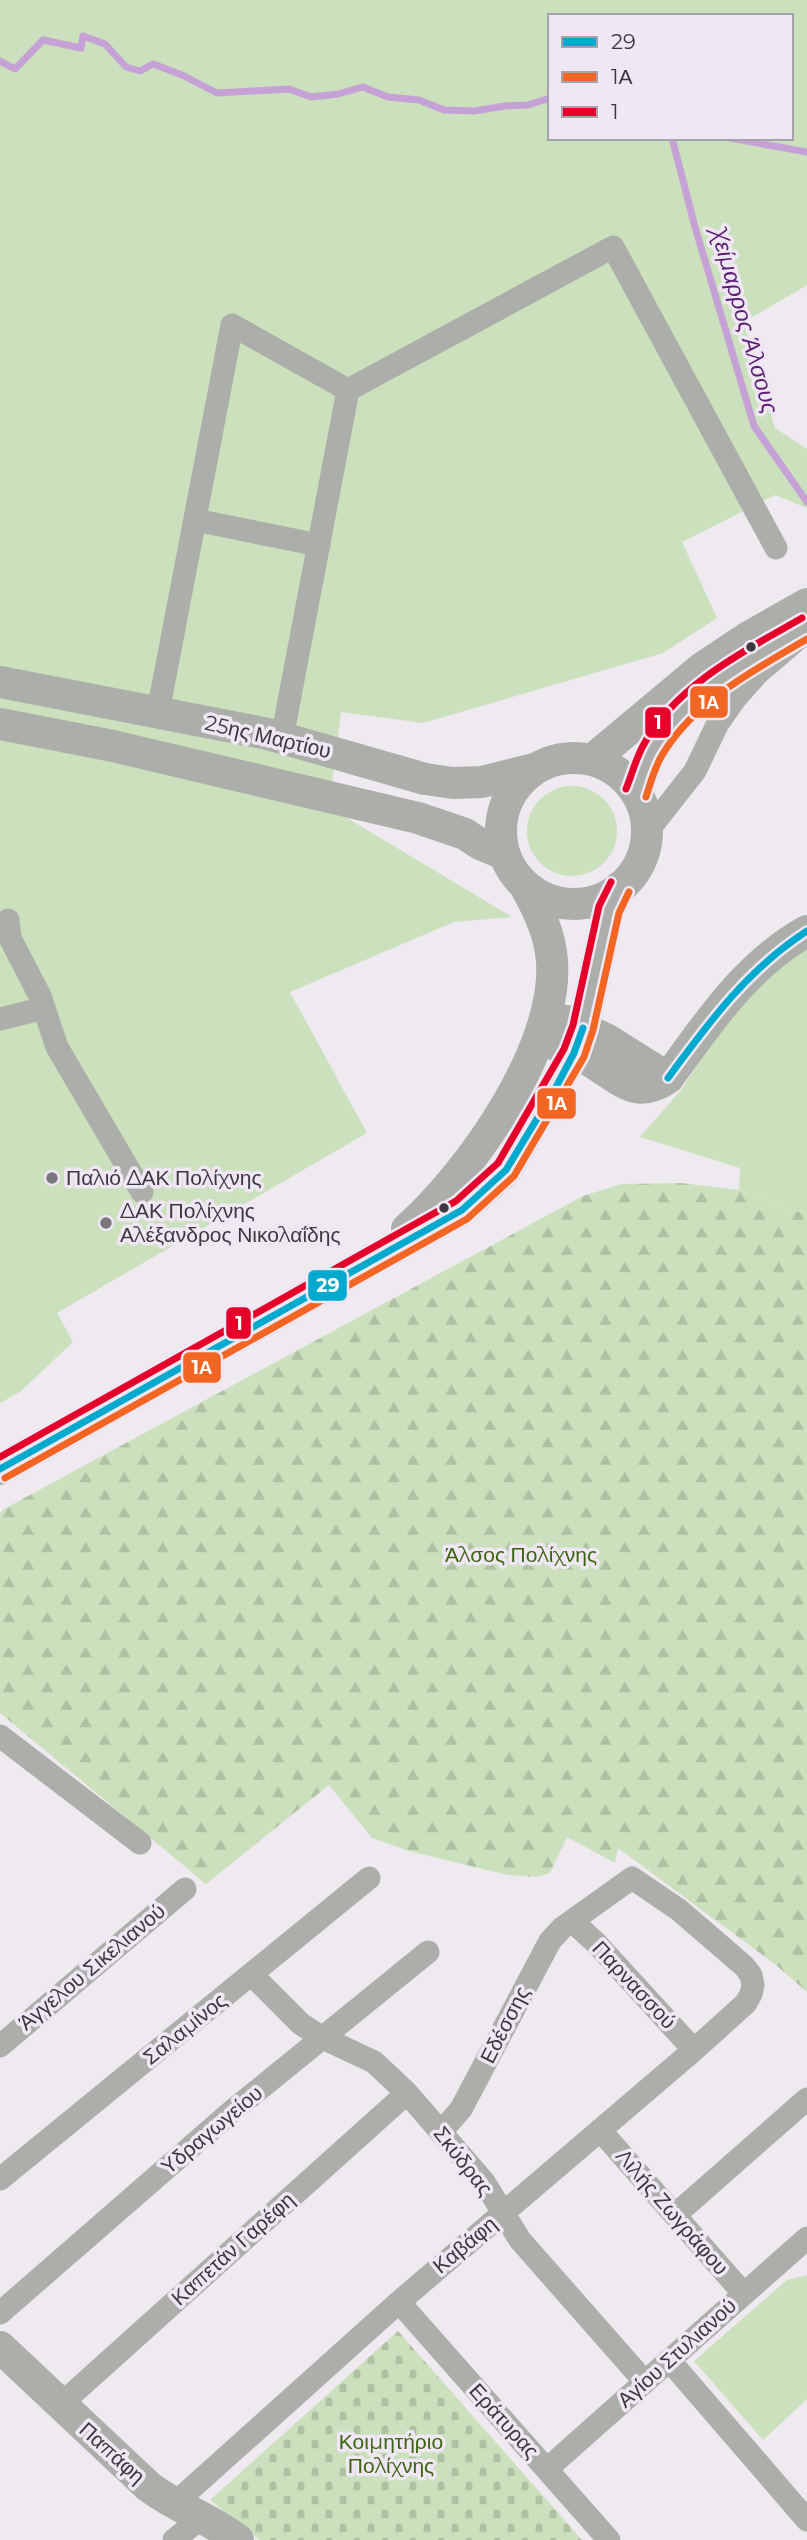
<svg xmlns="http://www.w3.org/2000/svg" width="807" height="2540" font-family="Montserrat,sans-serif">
<defs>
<pattern id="forest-firs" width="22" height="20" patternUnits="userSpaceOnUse" patternTransform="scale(1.75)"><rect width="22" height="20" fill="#cbe0bc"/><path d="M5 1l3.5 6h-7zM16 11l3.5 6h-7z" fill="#afc1a3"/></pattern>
<pattern id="cemetery-stones" width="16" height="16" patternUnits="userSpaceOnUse" patternTransform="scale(1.75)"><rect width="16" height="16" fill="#cbe0bc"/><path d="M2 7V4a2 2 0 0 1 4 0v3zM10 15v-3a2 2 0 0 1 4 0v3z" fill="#afc1a3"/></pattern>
</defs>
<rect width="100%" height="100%" fill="#eeeaf0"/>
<!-- grass -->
<path fill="#cbe0bc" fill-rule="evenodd" d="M0 0H807V285L744 322 775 428 807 449V508L775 495 682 542 717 618 663 653 423 723 341 712 329 807 512 917 454 922 290 992 367 1133 57 1313 73 1342 20 1392 0 1403ZM550 16H791V138H550Z
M527 831a45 45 0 1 1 90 0a45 45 0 1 1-90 0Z
M807 948V1215L739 1190 740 1168 640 1137 681 1090 720 1030 768 975Z
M807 2275V2399L763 2440 694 2361 787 2280Z"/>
<!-- forest -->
<path fill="url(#forest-firs)" d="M681 1183 739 1190 807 1215V1992L776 1965 618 1848 615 1863 567 1837 550 1873 537 1877 508 1875 409 1851 372 1838 329 1785 206 1884 0 1713V1513L4 1509 583 1196 622 1184Z"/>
<!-- cemetery -->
<path fill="url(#cemetery-stones)" d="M398 2331 582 2540H260L210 2500Z"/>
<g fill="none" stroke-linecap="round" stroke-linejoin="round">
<!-- stream -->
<path stroke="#c5a1d6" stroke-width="7" d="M0 61 15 69 43 40 81 48 83 36 105 44 126 67 140 71 153 64 182 75 217 93 289 89 311 97 338 94 363 87 388 97 419 100 444 110 474 111 505 106 528 105 550 98
M672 138 695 227 754 426 807 502
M730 138 807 152"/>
<!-- street -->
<path stroke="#acafa9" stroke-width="23" d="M348 390 613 247 776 548
M195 520 319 545
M158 712 232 325 348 390
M282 738 348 390
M647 832 695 771 718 723 735 699 758 673 807 631
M8 920 10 938 40 996 57 1047 142 1192
M0 1019 44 1008
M0 1736 140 1843
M572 1921 596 1943 694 2050
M252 1975 301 2024 323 2038 374 2062 407 2093 484 2182 520 2240 645 2382
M0 2046 185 1889
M600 2130 744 2294
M0 2179 369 1878
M675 2215 807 2099
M399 2302 609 2540
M0 2313 231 2112 428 1952
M669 2360 807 2520
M60 2405 407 2093
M547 2469 807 2238
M174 2504 399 2302 694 2050 746 2003 751 1994 753 1985 751 1975 744 1966 679 1910 632 1878 562 1928 550 1941 461 2109 441 2132
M174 2540 201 2518"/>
<!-- secondary -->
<path stroke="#abaea9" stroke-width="32" d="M0 682 268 734 425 779 453 783 482 782 534 769
M0 724 113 746 418 818 465 834 480 844 504 854
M501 831a73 73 0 1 1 146 0a73 73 0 1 1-146 0Z
M592 760 702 668 747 638 807 604
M636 793C642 777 646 761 654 747 678 705 735 670 776 646
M566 1021 606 1039 668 1078
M556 1045C569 1051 583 1056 595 1064 621 1080 637 1100 668 1078 708 1023 746 965 807 931
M407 1229C470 1173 558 1049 552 961 550 934 539 910 525 886
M0 1469 462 1210 506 1170 574 1053 583 1028 609 909 620 887
M0 2347 148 2486C176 2508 210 2518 238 2540"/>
<!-- bus-1 casing -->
<g stroke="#efe7f3" stroke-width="12">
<path id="bus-1" d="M668 1078C709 1022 748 969 807 931
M0 1469 462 1210 506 1170 555 1089 574 1053 583 1028"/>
</g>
<!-- bus-2 casing -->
<g stroke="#efe7f3" stroke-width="12">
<path id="bus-2" d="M646 797C651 782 655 765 664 752 696 700 756 669 807 639
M5 1478 467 1219 514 1176 584 1057 593 1030 619 913 629 892"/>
</g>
<!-- bus-3 casing -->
<g stroke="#efe7f3" stroke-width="12">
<path id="bus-3" d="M626 789C632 774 636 758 644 744 676 685 746 650 802 618
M0 1457 456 1201 498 1163 564 1049 573 1025 599 906 611 882"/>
</g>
<!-- bus-1 -->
<use href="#bus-1" stroke="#00a9ce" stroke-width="7"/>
<!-- bus-2 -->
<use href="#bus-2" stroke="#f26522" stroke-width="7"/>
<!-- bus-3 -->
<use href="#bus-3" stroke="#e4002b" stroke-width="7"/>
</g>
<!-- markers -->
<g fill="#3c393e" stroke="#efe7f3" stroke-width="2.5">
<circle cx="751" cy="647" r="6"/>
<circle cx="444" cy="1208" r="6"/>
</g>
<g fill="#7a777c" stroke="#efe7f3" stroke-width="2.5">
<circle cx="52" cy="1178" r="7"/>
<circle cx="106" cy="1223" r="7"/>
</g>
<g text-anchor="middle" stroke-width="7" stroke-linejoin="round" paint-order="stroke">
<!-- street labels -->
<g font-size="21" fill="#3c393e" stroke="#efe7f3">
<text transform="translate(268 737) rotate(13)" y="7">25ης Μαρτίου</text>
<text transform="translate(92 1967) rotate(-40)" y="7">Άγγελου Σικελιανού</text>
<text transform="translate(634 1985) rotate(47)" y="7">Παρνασσού</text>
<text transform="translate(505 2025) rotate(-63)" y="7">Εδέσσης</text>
<text transform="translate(185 2029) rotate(-39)" y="7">Σαλαμίνος</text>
<text transform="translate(212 2130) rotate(-40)" y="7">Υδραγωγείου</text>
<text transform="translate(463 2161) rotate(52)" y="7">Σκύδρας</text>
<text transform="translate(672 2212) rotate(49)" y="7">Λιλής Ζωγράφου</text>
<text transform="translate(465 2245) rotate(-40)" y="7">Καβάφη</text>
<text transform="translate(233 2249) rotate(-42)" y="7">Καπετάν Γαρέφη</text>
<text transform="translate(677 2353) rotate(-42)" y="7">Αγίου Στυλιανού</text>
<text transform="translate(504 2421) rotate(48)" y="7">Εράτυρας</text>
<text transform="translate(112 2453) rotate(42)" y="7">Παπάφη</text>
</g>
<!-- poi labels -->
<g font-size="21" fill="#3c393e" stroke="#efe7f3" text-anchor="start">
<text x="66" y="1185">Παλιό ΔΑΚ Πολίχνης</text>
<text x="120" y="1218">ΔΑΚ Πολίχνης<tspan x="120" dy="24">Αλέξανδρος Νικολαΐδης</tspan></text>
</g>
<!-- park labels -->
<g font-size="21" fill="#3c6411" stroke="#efe7f3">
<text x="521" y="1562">Άλσος Πολίχνης</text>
<text x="391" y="2449">Κοιμητήριο<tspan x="391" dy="24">Πολίχνης</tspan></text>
</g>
<!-- water labels -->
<g font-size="23" font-style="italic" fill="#5b1d74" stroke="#efe7f3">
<text transform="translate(745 321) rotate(74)" y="8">Χείμαρρος Άλσους</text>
</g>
</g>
<g stroke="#efe7f3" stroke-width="2.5">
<rect x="689" y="685" width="40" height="34" rx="7" fill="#f26522"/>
<rect x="644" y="706" width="28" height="33" rx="7" fill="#e4002b"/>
<rect x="536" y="1087" width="41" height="33" rx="7" fill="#f26522"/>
<rect x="307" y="1269" width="41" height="33" rx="7" fill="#00a9ce"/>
<rect x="225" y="1306" width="27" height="34" rx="7" fill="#e4002b"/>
<rect x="182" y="1351" width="40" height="33" rx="7" fill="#f26522"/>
</g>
<g font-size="19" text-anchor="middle" font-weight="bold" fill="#fff">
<text x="709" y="709">1Α</text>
<text x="658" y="729">1</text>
<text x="557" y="1110">1Α</text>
<text x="328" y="1292">29</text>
<text x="239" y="1330">1</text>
<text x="202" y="1374">1Α</text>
</g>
<!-- legend -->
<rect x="548" y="14" width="245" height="126" fill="#efe7f3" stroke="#a7a1ab" stroke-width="2"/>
<rect x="562" y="37" width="35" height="10" fill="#00a9ce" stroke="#a7a1ab" stroke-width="2"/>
<text x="611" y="49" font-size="21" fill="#3c393e">29</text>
<rect x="562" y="72" width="35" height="10" fill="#f26522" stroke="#a7a1ab" stroke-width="2"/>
<text x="611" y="84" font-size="21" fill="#3c393e">1Α</text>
<rect x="562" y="107" width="35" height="10" fill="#e4002b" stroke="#a7a1ab" stroke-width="2"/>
<text x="611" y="119" font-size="21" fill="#3c393e">1</text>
</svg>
